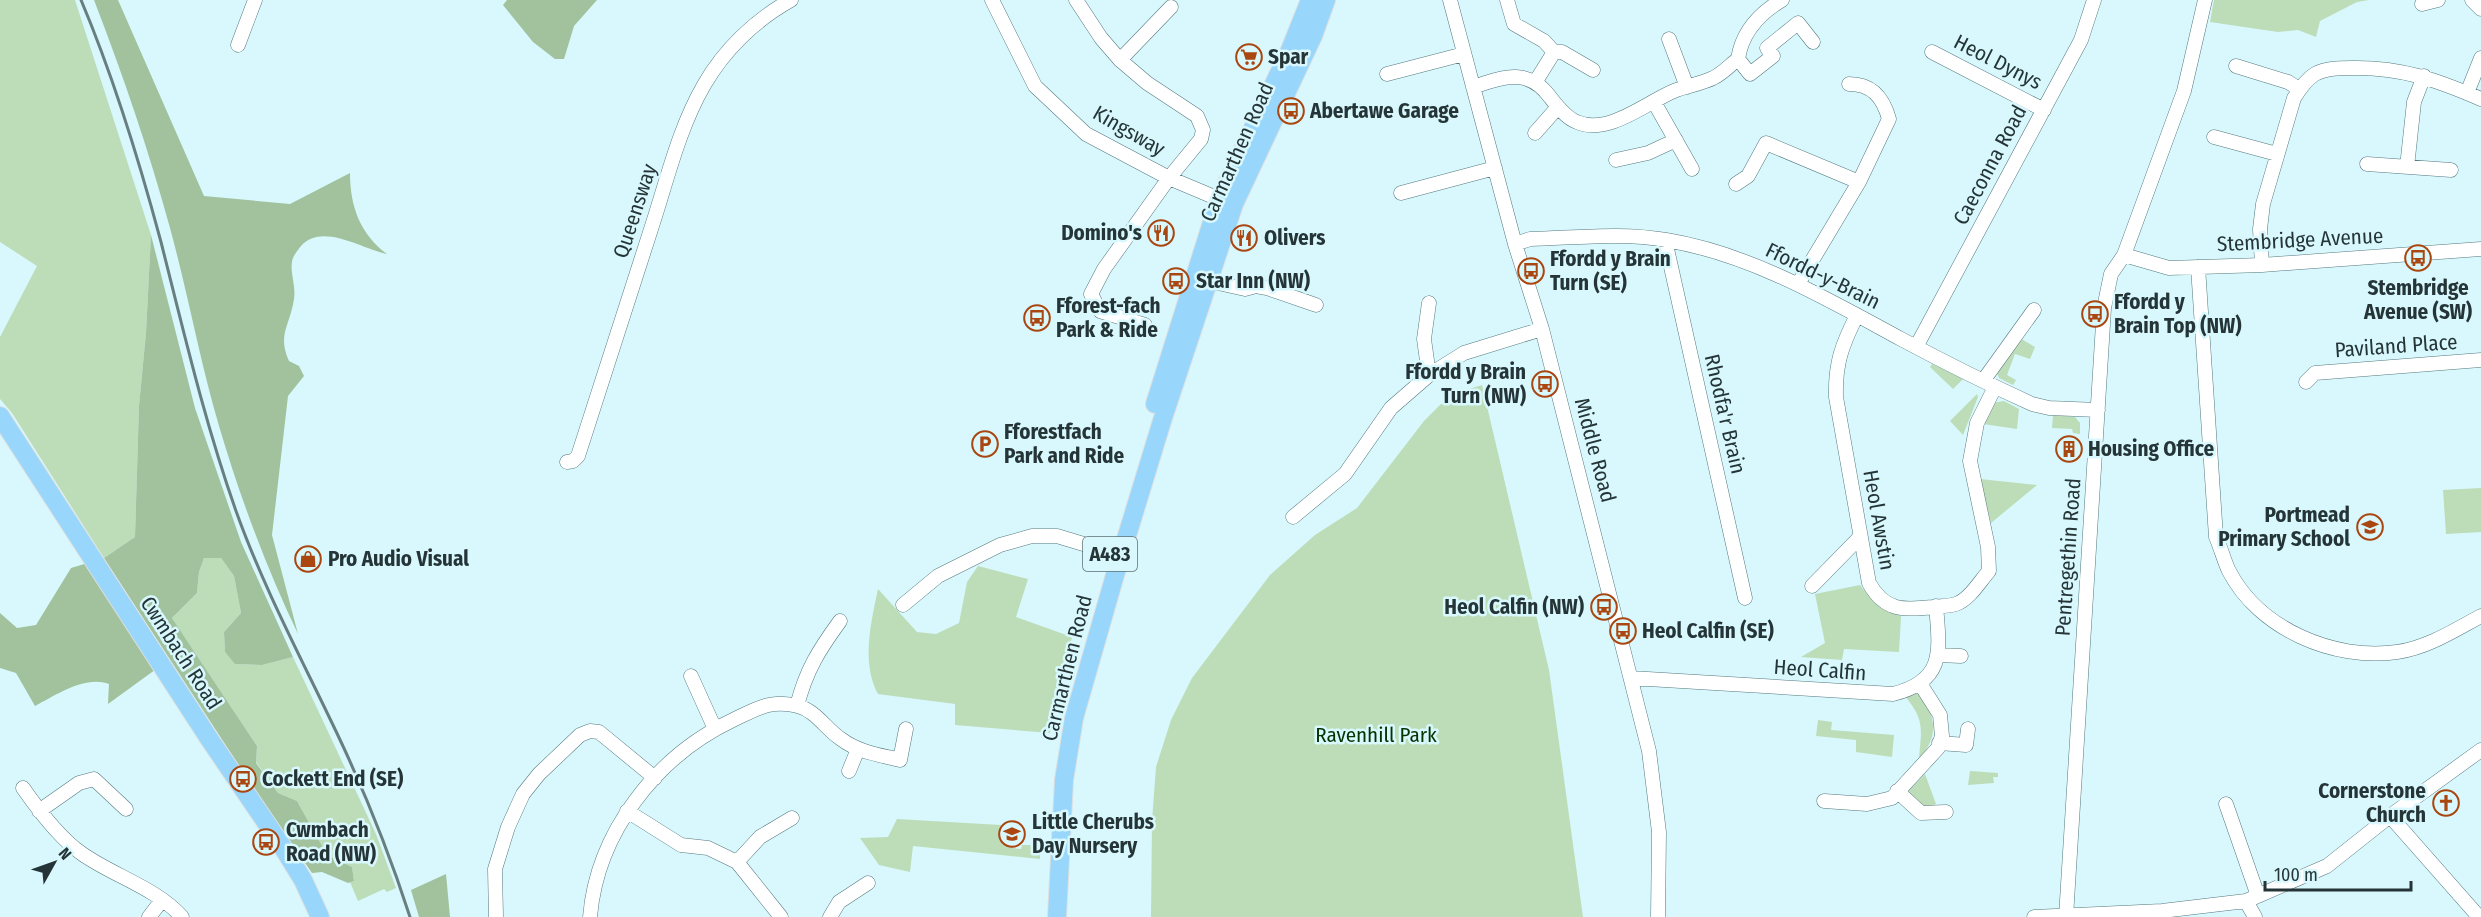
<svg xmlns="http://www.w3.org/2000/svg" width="2481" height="917" font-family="'Fira Sans Condensed',sans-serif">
<rect width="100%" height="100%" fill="#d8f8fd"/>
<!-- green -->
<path fill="#bdddb8" d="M0 0H75L151 235 146 333 139 406 135 537 104 558 12 413 0 399V337L37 266 0 242Z
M2214 0H2369L2357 2 2320 21 2316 37 2298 30 2278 32 2210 22Z
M2020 338 2035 347 2030 359 2015 354 2007 375 2016 380 2013 385 1999 378 1995 368Z
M1932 364 1963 379 1953 389 1930 367Z
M1482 385 1549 670 1583 917H1151L1152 821 1156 767 1171 720 1192 678 1270 575 1315 535 1357 508 1424 421 1441 404 1469 389Z
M1977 394 1978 397 1963 435 1950 421Z
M2004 401 2019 409 2017 429 1983 424 1992 403Z
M2053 415 2075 417 2080 423V434L2073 433 2072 429 2052 428Z
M1980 479 2037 485 1991 523Z
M2481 488V532L2446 534 2443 490Z
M204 558H221L234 576 241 613 224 632 225 652 236 664 262 665 293 657 376 834 396 888 387 892 384 889 358 901 350 882 354 881 352 867 327 855 297 801 278 793 256 762 257 746 172 618 197 593 199 572Z
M978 566 1028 579 1016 617 1072 637 1050 733 955 725V704L878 694C861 663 871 622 878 589L917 632 936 634 959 623 967 582Z
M1860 585C1872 600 1882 610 1901 616L1899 652 1844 649 1842 660 1801 657 1825 643 1815 594Z
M1914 692 1921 693C1936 721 1939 734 1919 760 1921 729 1926 721 1904 695Z
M1818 720 1832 722 1831 730 1894 735 1892 757 1856 752V740L1816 736Z
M1970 771 1998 773V777H1993L1994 783 1968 785Z
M1925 774 1936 804 1926 808 1908 791Z
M897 819 1001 825V841H1013V848L1021 849 1022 845H1040V859L913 846 910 872 879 865 860 838 888 837Z"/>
<!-- forest -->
<path fill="#a1c29c" d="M94 0H118L204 196 290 204 350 173C350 206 360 234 387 254 362 249 322 222 301 246 298 250 292 257 292 262 290 272 296 286 294 299 290 326 277 334 289 361L299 366 304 376 288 396 272 535 298 634C266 567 240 497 219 426 200 361 188 294 170 228 149 151 123 75 94 0Z
M507 0H597L574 26 564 59H555L533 42 503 5Z
M151 235 195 408 241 542 293 657 262 665 235 664 225 652 224 632 241 613 234 576 221 558H204L199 572 197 593 172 618 257 746 256 763 278 793 297 801 327 855 352 867 354 881 348 883 322 872 312 873 262 801 104 558 135 537 139 406 146 333Z
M91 562 159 667 108 704 109 684C85 675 56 695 35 706L16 673 0 668V613L17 628 36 625 71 568Z
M446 874 450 917H419L411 890Z"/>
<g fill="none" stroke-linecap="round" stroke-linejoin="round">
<!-- minor casing -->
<g stroke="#54797e" stroke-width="15">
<path id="minor" d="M992 0 1035 86 1086 134 1169 178 1226 202
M1076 0 1101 38 1120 60 1147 83 1197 116 1203 130 1201 139 1169 178 1104 269 1091 294 1100 311 1145 325
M1450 0 1515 244 1542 329 1649 751 1659 832 1658 917
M1507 0 1514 24 1544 41 1554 52
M2472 0 2481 9
M2422 4 2438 0
M1669 39 1687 87
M238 45 255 0
M1554 52H1562L1593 70
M1932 52 2044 110
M1738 59 1750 74 1773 56 1767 48 1798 23 1813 42
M1120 60 1171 7
M2236 66 2288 82 2299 89
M1387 74 1464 54
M1536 81 1554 52
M1473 87C1503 77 1528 67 1550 97 1557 106 1566 118 1577 122 1608 136 1647 102 1674 91 1686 86 1701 84 1713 78 1722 74 1730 65 1738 59 1742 32 1760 13 1782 0
M2467 93 2481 58
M1654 102 1692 169
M1535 133 1558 107
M2214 137 2277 154
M1616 160 1648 153 1676 140
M2367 164 2451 170
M2407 167 2414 102 2424 76
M1736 184 1748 176 1766 143 1859 182
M1401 193 1495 168
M1665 240 1745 598
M1515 244 1530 239C1574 238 1622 232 1666 240 1751 254 1827 299 1901 339 1944 362 1988 384 2032 404L2049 408 2098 410
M2124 255 2169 268 2262 265 2481 249
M2262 265 2260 229 2263 204 2294 98C2299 90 2307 79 2315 74 2326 68 2340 68 2352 68 2401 67 2437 80 2481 99
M2198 267 2216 537C2221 548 2224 561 2229 571 2259 629 2334 661 2397 652 2427 648 2455 630 2481 616
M1209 281 1245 289 1256 286 1267 288 1316 305
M1798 284 1859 182 1889 119C1883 97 1872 84 1849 84
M1429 303 1424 339 1429 375
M1857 315C1842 345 1835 363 1836 397L1869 583C1885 612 1904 610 1933 607 1940 606 1950 606 1956 604 1970 599 1980 581 1989 571L1988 547 1970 461 1977 423 1995 387
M1916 347 2081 40 2094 0
M1983 381 2034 310
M2306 382 2315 373 2481 360
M567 462 573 461 578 456C602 380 627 303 652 226 667 180 679 128 704 85 724 50 755 20 791 0
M1293 517 1345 474 1391 408 1429 375 1464 353 1542 329
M1812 586 1860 537
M903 605 938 576 1000 545 1032 536H1057L1110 552
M1939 655 1961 656
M691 676 715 729
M1631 678 1893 694C1945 681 1940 651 1936 606
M797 706C806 670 819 650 840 621
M1939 743 1966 745 1968 729
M849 771 858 749
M23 788C37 808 61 839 81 853 113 876 155 887 182 917
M1897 791 1921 813 1946 812
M1824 801 1867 804 1892 798 1938 748 1942 736 1940 715 1921 685
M2226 804 2258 896
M39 811 79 783 94 779 126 809
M627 811 681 845 708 848 737 862 781 917
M2390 816 2479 917
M737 862 760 837 792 818
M2246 901 2255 917
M149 917 162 900
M496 917 495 869 508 827 523 794 539 774 580 735 590 731 599 732 655 778
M590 917C597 832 657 756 733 720 756 709 771 699 798 706 816 711 826 729 841 739 858 752 880 755 900 760L906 729
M830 917 839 902 868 883
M2034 917 2162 911 2246 901 2327 866 2390 816 2481 750
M2066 917 2104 308 2111 274 2124 255 2184 91 2205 0"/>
</g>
<!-- major casing -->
<g stroke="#dcdfdf" stroke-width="20">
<path id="major" d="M1155 404 1219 200 1290 50 1310 0
M0 416 210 740 282 846 303 880 320 917
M1057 917 1064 780 1074 718 1115 575 1162 421 1234 204 1313 36 1326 0"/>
</g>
<!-- minor -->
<use href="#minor" stroke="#fff" stroke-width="14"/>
<!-- major -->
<use href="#major" stroke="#98d6fc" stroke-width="18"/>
<!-- rail -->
<path stroke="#687e81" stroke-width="3" d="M81 0C114 78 139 160 161 242 184 333 205 423 236 511 265 592 306 667 342 744 368 800 391 858 410 917"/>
</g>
<!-- icons -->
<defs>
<g id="supermarket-ring" transform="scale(1.35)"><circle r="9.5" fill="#d8f8fd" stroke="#aa4610" stroke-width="1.5"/><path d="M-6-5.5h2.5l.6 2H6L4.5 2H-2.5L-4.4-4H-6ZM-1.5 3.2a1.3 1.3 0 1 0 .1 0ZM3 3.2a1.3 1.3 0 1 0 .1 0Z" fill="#aa4610"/></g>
<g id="bus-ring" transform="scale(1.35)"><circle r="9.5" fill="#d8f8fd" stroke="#aa4610" stroke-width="1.5"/><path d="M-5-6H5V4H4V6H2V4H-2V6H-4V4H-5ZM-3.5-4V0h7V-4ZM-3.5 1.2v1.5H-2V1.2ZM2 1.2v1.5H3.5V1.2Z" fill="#aa4610"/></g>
<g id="restaurant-ring" transform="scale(1.35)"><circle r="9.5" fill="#d8f8fd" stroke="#aa4610" stroke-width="1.5"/><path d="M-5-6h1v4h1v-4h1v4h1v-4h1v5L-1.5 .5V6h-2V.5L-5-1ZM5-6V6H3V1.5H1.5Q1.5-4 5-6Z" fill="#aa4610"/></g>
<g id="parking-ring" transform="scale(1.35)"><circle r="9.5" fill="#d8f8fd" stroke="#aa4610" stroke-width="1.5"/><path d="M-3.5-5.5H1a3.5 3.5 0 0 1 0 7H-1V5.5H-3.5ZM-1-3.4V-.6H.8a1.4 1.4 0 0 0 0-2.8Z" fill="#aa4610"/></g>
<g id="building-ring" transform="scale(1.35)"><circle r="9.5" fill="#d8f8fd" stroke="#aa4610" stroke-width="1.5"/><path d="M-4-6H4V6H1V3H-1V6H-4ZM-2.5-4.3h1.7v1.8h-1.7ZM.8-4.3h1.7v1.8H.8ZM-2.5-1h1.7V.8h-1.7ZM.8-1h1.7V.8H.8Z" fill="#aa4610"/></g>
<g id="school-ring" transform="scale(1.35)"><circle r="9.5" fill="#d8f8fd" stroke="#aa4610" stroke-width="1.5"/><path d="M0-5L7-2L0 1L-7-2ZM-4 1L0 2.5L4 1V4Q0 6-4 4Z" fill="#aa4610"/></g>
<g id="shop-ring" transform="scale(1.35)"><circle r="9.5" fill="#d8f8fd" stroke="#aa4610" stroke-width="1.5"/><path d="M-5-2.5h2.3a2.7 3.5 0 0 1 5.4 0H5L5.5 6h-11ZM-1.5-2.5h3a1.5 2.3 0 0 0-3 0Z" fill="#aa4610"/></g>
<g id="church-ring" transform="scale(1.35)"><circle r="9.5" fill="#d8f8fd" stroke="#aa4610" stroke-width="1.5"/><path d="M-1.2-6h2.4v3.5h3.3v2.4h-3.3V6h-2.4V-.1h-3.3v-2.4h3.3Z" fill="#aa4610"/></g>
</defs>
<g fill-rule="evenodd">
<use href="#supermarket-ring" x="1249" y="57"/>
<use href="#bus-ring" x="1291" y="111"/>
<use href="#restaurant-ring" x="1161" y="233"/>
<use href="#restaurant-ring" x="1244" y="238"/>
<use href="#bus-ring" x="2418" y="258"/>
<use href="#bus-ring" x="1531" y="271"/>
<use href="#bus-ring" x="1176" y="281"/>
<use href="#bus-ring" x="2095" y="314"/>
<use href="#bus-ring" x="1037" y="318"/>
<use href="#bus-ring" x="1545" y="384"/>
<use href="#parking-ring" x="985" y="444"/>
<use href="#building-ring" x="2069" y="449"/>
<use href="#school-ring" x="2370" y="527"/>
<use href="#shop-ring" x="308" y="559"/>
<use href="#bus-ring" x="1604" y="607"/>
<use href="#bus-ring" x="1623" y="631"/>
<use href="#bus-ring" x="243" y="779"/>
<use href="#church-ring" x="2446" y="803"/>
<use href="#school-ring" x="1012" y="834"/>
<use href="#bus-ring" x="266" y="842"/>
</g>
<g text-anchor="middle" stroke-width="5" stroke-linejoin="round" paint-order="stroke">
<!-- shield labels -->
<rect fill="#d8f8fd" stroke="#5b7072" stroke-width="1.5" x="1083" y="537" width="54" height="34" rx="4.5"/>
<g font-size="20" font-weight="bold" fill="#253537">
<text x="1110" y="561">A483</text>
</g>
<!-- poi labels -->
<g font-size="21" font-weight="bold" fill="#253537" stroke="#d8f8fd" text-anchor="start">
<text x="1268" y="64">Spar</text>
<text x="1310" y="118">Abertawe Garage</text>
<text x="1142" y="240" text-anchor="end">Domino's</text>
<text x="1264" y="245">Olivers</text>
<text x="1550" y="266">Ffordd y Brain<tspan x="1550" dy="24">Turn (SE)</tspan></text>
<text x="1196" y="288">Star Inn (NW)</text>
<text x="2418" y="295" text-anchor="middle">Stembridge<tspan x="2418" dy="24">Avenue (SW)</tspan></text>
<text x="2114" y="309">Ffordd y<tspan x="2114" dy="24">Brain Top (NW)</tspan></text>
<text x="1056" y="313">Fforest-fach<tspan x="1056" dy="24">Park &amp; Ride</tspan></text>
<text x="1526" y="379" text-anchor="end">Ffordd y Brain<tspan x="1526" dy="24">Turn (NW)</tspan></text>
<text x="1004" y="439">Fforestfach<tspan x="1004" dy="24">Park and Ride</tspan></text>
<text x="2088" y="456">Housing Office</text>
<text x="2350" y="522" text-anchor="end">Portmead<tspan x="2350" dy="24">Primary School</tspan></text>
<text x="328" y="566">Pro Audio Visual</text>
<text x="1584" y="614" text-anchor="end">Heol Calfin (NW)</text>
<text x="1642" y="638">Heol Calfin (SE)</text>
<text x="262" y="786">Cockett End (SE)</text>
<text x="2426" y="798" text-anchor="end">Cornerstone<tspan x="2426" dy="24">Church</tspan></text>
<text x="1032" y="829">Little Cherubs<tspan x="1032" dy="24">Day Nursery</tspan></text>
<text x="286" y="837">Cwmbach<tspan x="286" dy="24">Road (NW)</tspan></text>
</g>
<!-- street labels -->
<g font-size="21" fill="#253537" stroke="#d8f8fd">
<text transform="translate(1998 62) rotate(27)" y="7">Heol Dynys</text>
<text transform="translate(1129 131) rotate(30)" y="7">Kingsway</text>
<text transform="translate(1237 152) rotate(-66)" y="7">Carmarthen Road</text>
<text transform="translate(1990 165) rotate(-62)" y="7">Caeconna Road</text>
<text transform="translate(635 211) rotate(-72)" y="7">Queensway</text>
<text transform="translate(2300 240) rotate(-3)" y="7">Stembridge Avenue</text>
<text transform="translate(1823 276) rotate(26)" y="7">Ffordd-y-Brain</text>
<text transform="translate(2396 346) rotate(-4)" y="7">Paviland Place</text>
<text transform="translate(1725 414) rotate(77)" y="7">Rhodfa'r Brain</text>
<text transform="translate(1595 450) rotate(75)" y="7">Middle Road</text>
<text transform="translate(1879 520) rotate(80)" y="7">Heol Awstin</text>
<text transform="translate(2068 557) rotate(-86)" y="7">Pentregethin Road</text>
<text transform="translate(181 653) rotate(57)" y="7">Cwmbach Road</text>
<text transform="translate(1067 668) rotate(-76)" y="7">Carmarthen Road</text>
<text transform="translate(1820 670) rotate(4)" y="7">Heol Calfin</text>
</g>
<!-- park labels -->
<g font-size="21" fill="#043400" stroke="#d8f8fd">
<text x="1376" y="742">Ravenhill Park</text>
</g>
</g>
<!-- north arrow -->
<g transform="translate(54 863) rotate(50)" stroke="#d8f8fd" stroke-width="4.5" paint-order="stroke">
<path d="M0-4.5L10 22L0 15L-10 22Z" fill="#253537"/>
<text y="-9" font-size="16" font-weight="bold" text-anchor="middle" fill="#253537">N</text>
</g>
<!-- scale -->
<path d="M2265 881v9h146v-9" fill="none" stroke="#253537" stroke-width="3"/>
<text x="2274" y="881" font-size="18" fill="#253537" stroke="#d8f8fd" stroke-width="4.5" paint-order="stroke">100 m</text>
</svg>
